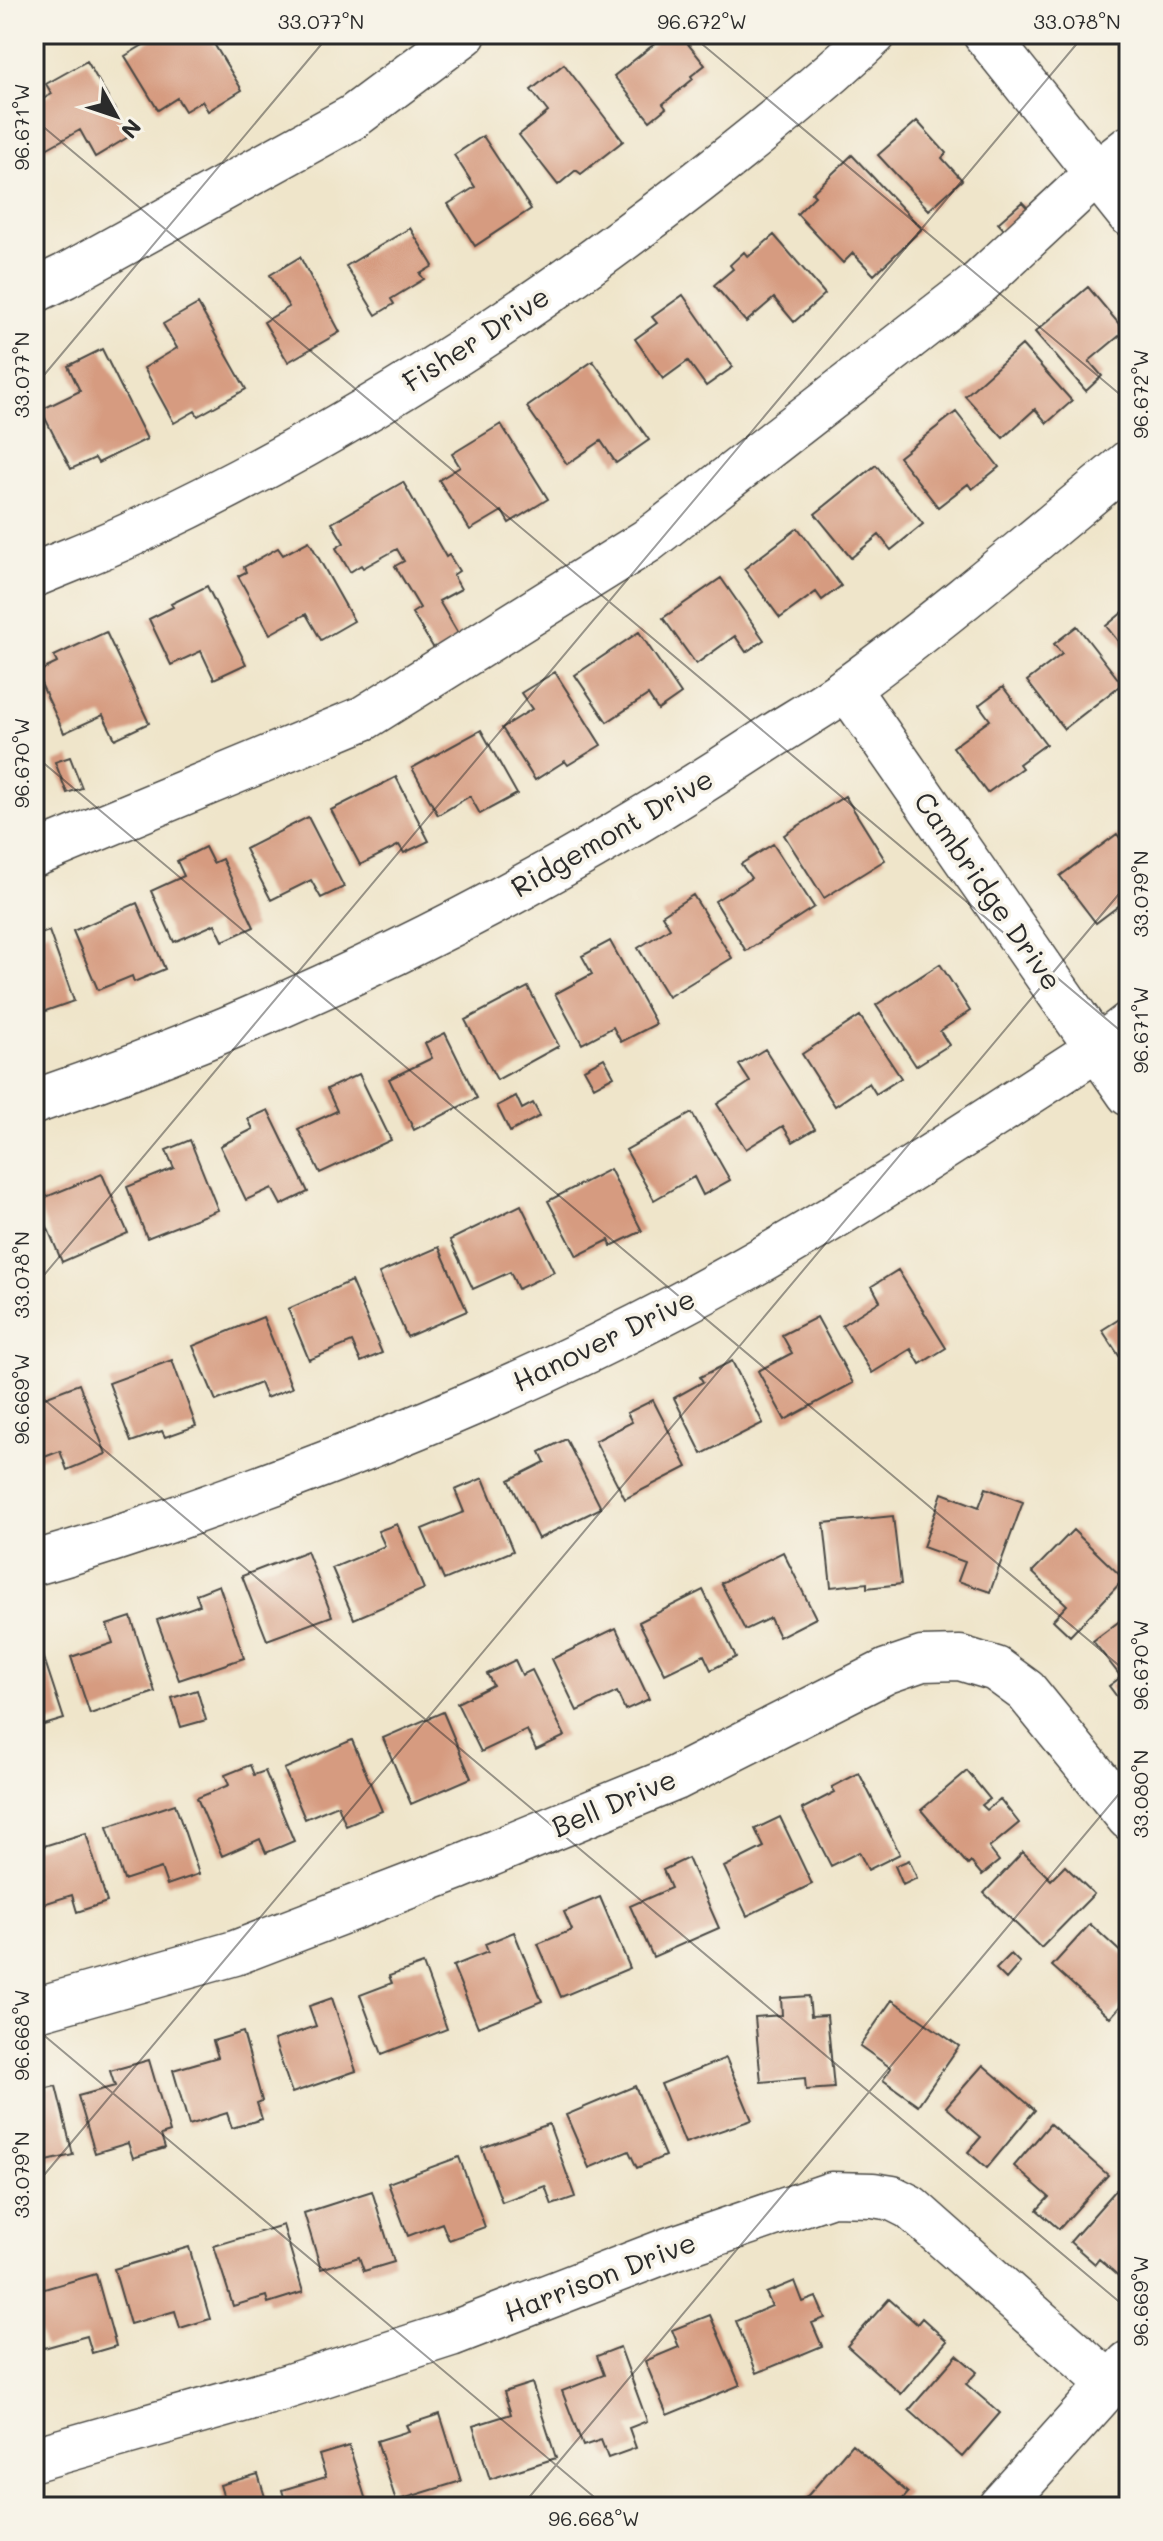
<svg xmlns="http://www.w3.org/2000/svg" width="1163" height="2541" font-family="Mali,sans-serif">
<rect width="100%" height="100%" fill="#f7f3e8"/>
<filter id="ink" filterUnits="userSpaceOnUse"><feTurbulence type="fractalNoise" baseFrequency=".0125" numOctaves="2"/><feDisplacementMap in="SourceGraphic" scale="16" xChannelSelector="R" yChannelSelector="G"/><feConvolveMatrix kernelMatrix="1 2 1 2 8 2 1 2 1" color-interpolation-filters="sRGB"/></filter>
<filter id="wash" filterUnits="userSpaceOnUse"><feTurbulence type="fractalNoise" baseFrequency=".006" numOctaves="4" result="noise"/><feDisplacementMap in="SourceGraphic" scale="32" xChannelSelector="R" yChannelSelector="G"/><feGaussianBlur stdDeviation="1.8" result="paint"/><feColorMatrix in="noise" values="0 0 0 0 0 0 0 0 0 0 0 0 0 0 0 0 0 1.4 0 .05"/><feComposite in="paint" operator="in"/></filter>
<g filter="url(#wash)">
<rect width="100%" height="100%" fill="#efe5ca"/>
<g id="blocks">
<!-- building -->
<path fill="#d69b80" d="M161 34H208L242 90 208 111 202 101 185 111 177 98 158 110 125 56Z
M667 34H680L705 65 691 76 693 79 663 104 666 108 650 121 614 76Z
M87 61 130 136 95 157 80 130 46 149 34 127V104L52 94 46 84Z
M564 64 623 141 581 174 576 170 558 185 519 135 548 112 531 90Z
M917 121 946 153 942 158 962 180 929 210 878 155Z
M483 136 531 209 475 246 448 204 475 187 454 155Z
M852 155 922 229 874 275 853 253 843 263 797 214 815 196 812 193Z
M1022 202 1033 214 1010 236 998 223Z
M410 228 433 266 420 274 424 279 391 299 394 304 376 315 346 266Z
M774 235 825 294 794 322 774 298 746 322 714 285 733 269 730 265 744 252 748 257Z
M300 257 340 332 288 362 264 322 289 307 270 275Z
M1088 287 1125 331 1089 361 1102 376 1086 391 1035 332Z
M683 295 733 367 706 386 688 361 663 379 635 339 657 323 652 317Z
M198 304 246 389 198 416 195 411 174 423 144 368 177 348 163 324Z
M1022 345 1072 401 1047 423 1035 409 1003 438 965 396Z
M102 349 147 439 98 463 95 458 71 469 43 414 34 418V392L43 409 80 391 68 366Z
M593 361 649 440 616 463 601 441 567 464 527 407Z
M956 412 999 467 972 489 968 484 938 507 899 457Z
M501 424 548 499 509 523 502 511 470 530 439 480 460 467 452 454Z
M876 465 923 524 891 550 879 535 851 558 815 514Z
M403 482 446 557 449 555 459 571 453 575 461 589 439 601 459 635 438 655 412 613 420 608 395 566 404 561 397 549 363 568 361 565 350 572 336 548 344 543 332 523Z
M798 528 841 586 822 600 816 592 780 618 744 569Z
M309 541 354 621 321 640 306 614 270 634 238 576 246 572 244 567 278 548 283 555Z
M721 578 764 640 746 652 735 636 696 664 663 618Z
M207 586 246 664 214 679 201 651 171 665 149 619 173 607 171 604Z
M1129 607V655L1106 626Z
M1077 626 1122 684 1064 729 1027 681 1062 654 1054 644Z
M106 632 149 723 115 739 103 715 64 733 36 673 57 663 54 656Z
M639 632 681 694 658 710 648 695 607 722 575 675Z
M555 672 601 745 568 765 565 761 535 780 502 728 532 709 521 693Z
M1003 687 1046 744 1019 764 1022 768 987 793 953 747 990 720 979 705Z
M481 730 517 794 480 814 470 796 438 815 412 768Z
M70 757 82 788 67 793 55 762Z
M396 777 429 841 404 853 399 845 360 865 331 810Z
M845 796 885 860 824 898 784 835Z
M308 817 344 887 321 898 311 880 271 900 245 849Z
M1117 834 1129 850V898L1096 923 1060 876Z
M773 844 814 907 746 951 715 901 751 878 741 864Z
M205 847 213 863 222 859 254 927 223 941 215 924 174 942 151 891 184 876 177 861Z
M693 895 732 958 668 997 638 948 670 928 662 915Z
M137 903 165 969 134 982 132 976 98 990 73 931Z
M49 931 74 1001 34 1015V936Z
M610 941 656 1024 621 1042 613 1027 582 1044 555 994 592 974 582 956Z
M940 964 970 1011 940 1031 949 1045 916 1066 876 1005Z
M528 987 559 1046 497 1080 465 1020Z
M860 1016 901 1078 876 1094 869 1083 835 1106 802 1054Z
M445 1033 477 1098 414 1130 389 1079 432 1058 425 1043Z
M765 1049 815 1129 793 1142 783 1126 746 1149 717 1104 750 1082 739 1065Z
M604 1058 614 1076 594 1087 584 1069Z
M359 1074 391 1140 320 1173 298 1129 337 1111 327 1089Z
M516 1096 522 1109 533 1103 540 1116 510 1132 497 1106Z
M268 1110 308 1192 281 1205 272 1188 246 1200 220 1146 253 1129 248 1119Z
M692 1113 730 1180 703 1195 694 1177 654 1200 626 1150Z
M190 1140 218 1210 147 1238 127 1187 174 1168 166 1150Z
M610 1169 642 1231 611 1246 609 1240 577 1256 548 1201Z
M102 1174 128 1233 62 1262 36 1201Z
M521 1205 554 1272 518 1289 510 1272 473 1289 450 1240Z
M439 1247 467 1311 407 1337 379 1273Z
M898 1270 946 1348 920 1364 911 1349 872 1373 842 1325 880 1301 872 1286Z
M351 1281 382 1353 361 1362 352 1342 309 1360 288 1309Z
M1129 1313V1371L1102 1330Z
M263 1317 292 1388 266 1398 260 1383 216 1401 193 1346Z
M817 1317 853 1383 785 1420 758 1371 792 1353 782 1335Z
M172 1360 196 1426 165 1437 162 1431 131 1442 109 1383Z
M732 1361 763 1423 702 1454 674 1398 703 1382 700 1377Z
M79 1384 106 1454 67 1470 60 1451 34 1461V1401Z
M653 1400 687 1467 625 1499 595 1441 632 1422 627 1413Z
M566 1439 601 1508 538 1539 509 1480 545 1462 540 1452Z
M483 1478 513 1551 444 1580 422 1529 464 1512 455 1490Z
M986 1488 1023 1502 990 1592 958 1581 965 1562 923 1547 942 1493 979 1507Z
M893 1516 901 1584 867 1588V1583L831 1587 824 1523Z
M397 1524 424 1589 354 1619 332 1568 385 1546 378 1531Z
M1073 1530 1124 1579 1070 1636 1053 1620 1067 1605 1032 1572Z
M307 1551 332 1616 267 1640 242 1576Z
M783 1552 816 1618 779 1637 770 1618 745 1630 721 1583Z
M219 1585 244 1658 179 1680 157 1620 200 1605 196 1594Z
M703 1590 736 1657 711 1670 704 1655 665 1674 639 1622Z
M1129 1614V1702L1124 1706 1109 1686 1121 1677 1093 1641Z
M131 1617 155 1692 90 1714 71 1657 113 1643 107 1625Z
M616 1628 649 1699 625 1710 617 1692 577 1711 552 1659Z
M40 1646 64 1719 34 1728V1648Z
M515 1660 522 1675 532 1670 565 1736 536 1750 527 1730 481 1752 457 1703 493 1685 487 1674Z
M197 1690 206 1720 181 1727 172 1698Z
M443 1712 471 1778 411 1804 383 1738Z
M352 1740 382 1811 346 1826 338 1805 305 1819 284 1769Z
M250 1765 254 1775 265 1771 294 1841 266 1853 260 1839 222 1856 197 1798 229 1785 225 1775Z
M967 1771 990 1799 982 1805 987 1810 1000 1799 1019 1823 989 1848 999 1861 982 1875 971 1862 968 1865 921 1810Z
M859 1773 900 1854 868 1870 859 1852 831 1866 802 1809 835 1792 832 1787Z
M175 1804 199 1874 167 1885 161 1868 124 1880 107 1827Z
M780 1817 812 1884 747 1916 724 1867 764 1847 755 1829Z
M86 1833 107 1902 77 1912 72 1895 34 1907V1849Z
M1023 1852 1051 1880 1065 1866 1094 1894 1041 1948 984 1893Z
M688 1858 719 1928 653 1957 630 1906 671 1888 663 1870Z
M909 1860 917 1878 903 1885 895 1866Z
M600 1897 630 1968 561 1997 538 1944 572 1930 564 1912Z
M1090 1924 1125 1956 1129 1952V1996L1110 2018 1052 1966Z
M514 1932 542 2001 478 2027 453 1966 488 1952 485 1944Z
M1011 1954 1020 1963 1006 1979 996 1969Z
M423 1964 447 2029 382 2054 360 1995 392 1983 389 1976Z
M809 1996 811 2016 827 2015 834 2088 806 2090 805 2078 761 2082 755 2017 782 2015 781 1998Z
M332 1998 356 2071 292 2093 274 2040 316 2026 309 2006Z
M892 2000 959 2046 918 2105 883 2080 891 2068 860 2046Z
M243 2032 262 2101 257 2103 262 2119 232 2128 227 2113 189 2125 173 2070 218 2057 213 2041Z
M726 2058 752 2120 685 2143 661 2084Z
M149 2060 170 2132 161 2135 165 2148 133 2158 128 2143 95 2153 78 2096 115 2086 110 2071Z
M983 2065 1035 2110 987 2168 968 2152 981 2137 946 2107Z
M56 2086 73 2155 34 2164V2091Z
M635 2086 665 2156 637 2168 629 2151 589 2168 566 2115Z
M549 2124 575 2197 552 2205 545 2186 502 2202 482 2148Z
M1050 2124 1108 2175 1059 2229 1037 2210 1049 2197 1014 2166Z
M459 2157 485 2227 449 2240 442 2223 408 2236 388 2183Z
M1116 2190 1129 2202V2285L1099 2259 1095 2264 1070 2242Z
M372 2191 394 2262 364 2271 359 2257 321 2269 304 2213Z
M283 2225 303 2292 268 2303 266 2296 233 2306 214 2246Z
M189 2247 210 2319 180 2328 175 2311 130 2324 114 2269Z
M96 2274 116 2346 92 2353 87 2336 44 2348 34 2315V2292Z
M795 2281 803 2302 816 2297 825 2318 812 2323 822 2346 757 2373 736 2321 772 2306 766 2293Z
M889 2299 917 2324 922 2318 947 2341 901 2394 847 2346Z
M710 2315 740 2385 667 2415 645 2361 679 2347 672 2330Z
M620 2347 647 2421 629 2428 636 2448 608 2458 601 2440 583 2446 562 2391 604 2375 597 2356Z
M957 2355 977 2372 966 2384 1000 2413 962 2457 909 2410Z
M532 2383 556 2458 490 2479 473 2426 511 2414 504 2392Z
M440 2414 461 2481 396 2501 377 2441 409 2431 406 2425Z
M852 2444 908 2493 896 2507H881L875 2502 871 2507H812L804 2500Z
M349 2446 368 2507H287L282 2490 326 2477 319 2455Z
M258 2474 268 2507H212L225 2502 220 2485Z"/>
</g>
</g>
<g filter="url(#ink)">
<use href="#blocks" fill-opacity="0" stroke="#484743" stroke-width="2"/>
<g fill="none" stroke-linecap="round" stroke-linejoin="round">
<!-- minor casing -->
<g stroke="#484743" stroke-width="47">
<path id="minor" d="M985 34 1129 214
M34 291 65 276 353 117 464 34
M34 575C67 561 102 548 134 533 335 439 524 318 698 182 758 135 818 87 874 34
M847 688 1129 1094
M34 855 364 718 647 541 978 284 1096 174 1129 148
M34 1102C288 1015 533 894 757 746 787 726 820 708 849 687 946 616 1037 538 1129 462
M34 1563C108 1543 180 1517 252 1491 398 1438 542 1377 679 1305 824 1229 960 1137 1097 1049L1129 1024
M34 2010 235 1953 459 1867 676 1778 887 1671 922 1659 960 1658 996 1669 1026 1691 1129 1818
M34 2459 280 2389 451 2334 671 2249 832 2194 873 2195 892 2198 910 2207 1110 2384
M1000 2507 1129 2363"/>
</g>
<!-- minor -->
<use href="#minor" stroke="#fff" stroke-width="44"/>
</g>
</g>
<!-- ticks -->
<path fill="none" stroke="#2b2b2b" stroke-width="2" stroke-opacity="0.45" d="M690 34 1129 402M34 119 1129 1038M34 387 330 34M34 755 1129 1674M34 1287 1085 34M34 1391 1129 2310M34 2027 606 2507M34 2187 1129 882M521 2507 1129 1782"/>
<g text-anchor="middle" stroke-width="7" stroke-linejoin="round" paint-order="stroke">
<!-- street labels -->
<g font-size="28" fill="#2b2b2b" stroke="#f7f3e8">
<text transform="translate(476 339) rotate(-33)" y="10">Fisher Drive</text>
<text transform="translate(612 833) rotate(-30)" y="10">Ridgemont Drive</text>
<text transform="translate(988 891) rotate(55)" y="10">Cambridge Drive</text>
<text transform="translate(604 1340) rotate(-26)" y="10">Hanover Drive</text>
<text transform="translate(614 1803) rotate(-23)" y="10">Bell Drive</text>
<text transform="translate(600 2277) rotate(-21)" y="10">Harrison Drive</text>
</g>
</g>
<!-- margin -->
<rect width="1163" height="2541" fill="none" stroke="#f7f3e8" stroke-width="88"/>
<!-- north arrow -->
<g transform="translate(116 116) rotate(130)" stroke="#f7f3e8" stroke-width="6" paint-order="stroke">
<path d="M0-6L14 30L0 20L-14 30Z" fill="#2b2b2b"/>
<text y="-12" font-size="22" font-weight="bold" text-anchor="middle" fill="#2b2b2b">N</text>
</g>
<rect x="44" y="44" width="1075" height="2453" fill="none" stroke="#2b2b2b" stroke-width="3"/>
<g font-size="20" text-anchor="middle" fill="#2b2b2b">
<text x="321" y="29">33.077°N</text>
<text x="702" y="29">96.672°W</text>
<text x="1077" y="29">33.078°N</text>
<text transform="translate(22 127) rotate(-90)" y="7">96.671°W</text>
<text transform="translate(22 375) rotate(-90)" y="7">33.077°N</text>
<text transform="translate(1141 394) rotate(-90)" y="7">96.672°W</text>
<text transform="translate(22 763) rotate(-90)" y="7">96.670°W</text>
<text transform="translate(1141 894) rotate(-90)" y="7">33.079°N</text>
<text transform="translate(1141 1030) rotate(-90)" y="7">96.671°W</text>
<text transform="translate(22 1275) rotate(-90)" y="7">33.078°N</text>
<text transform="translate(22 1399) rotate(-90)" y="7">96.669°W</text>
<text transform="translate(1141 1665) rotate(-90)" y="7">96.670°W</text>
<text transform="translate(1141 1794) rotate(-90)" y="7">33.080°N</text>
<text transform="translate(22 2035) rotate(-90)" y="7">96.668°W</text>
<text transform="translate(22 2175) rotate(-90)" y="7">33.079°N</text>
<text transform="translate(1141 2301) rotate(-90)" y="7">96.669°W</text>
<text x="594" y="2526">96.668°W</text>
</g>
</svg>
